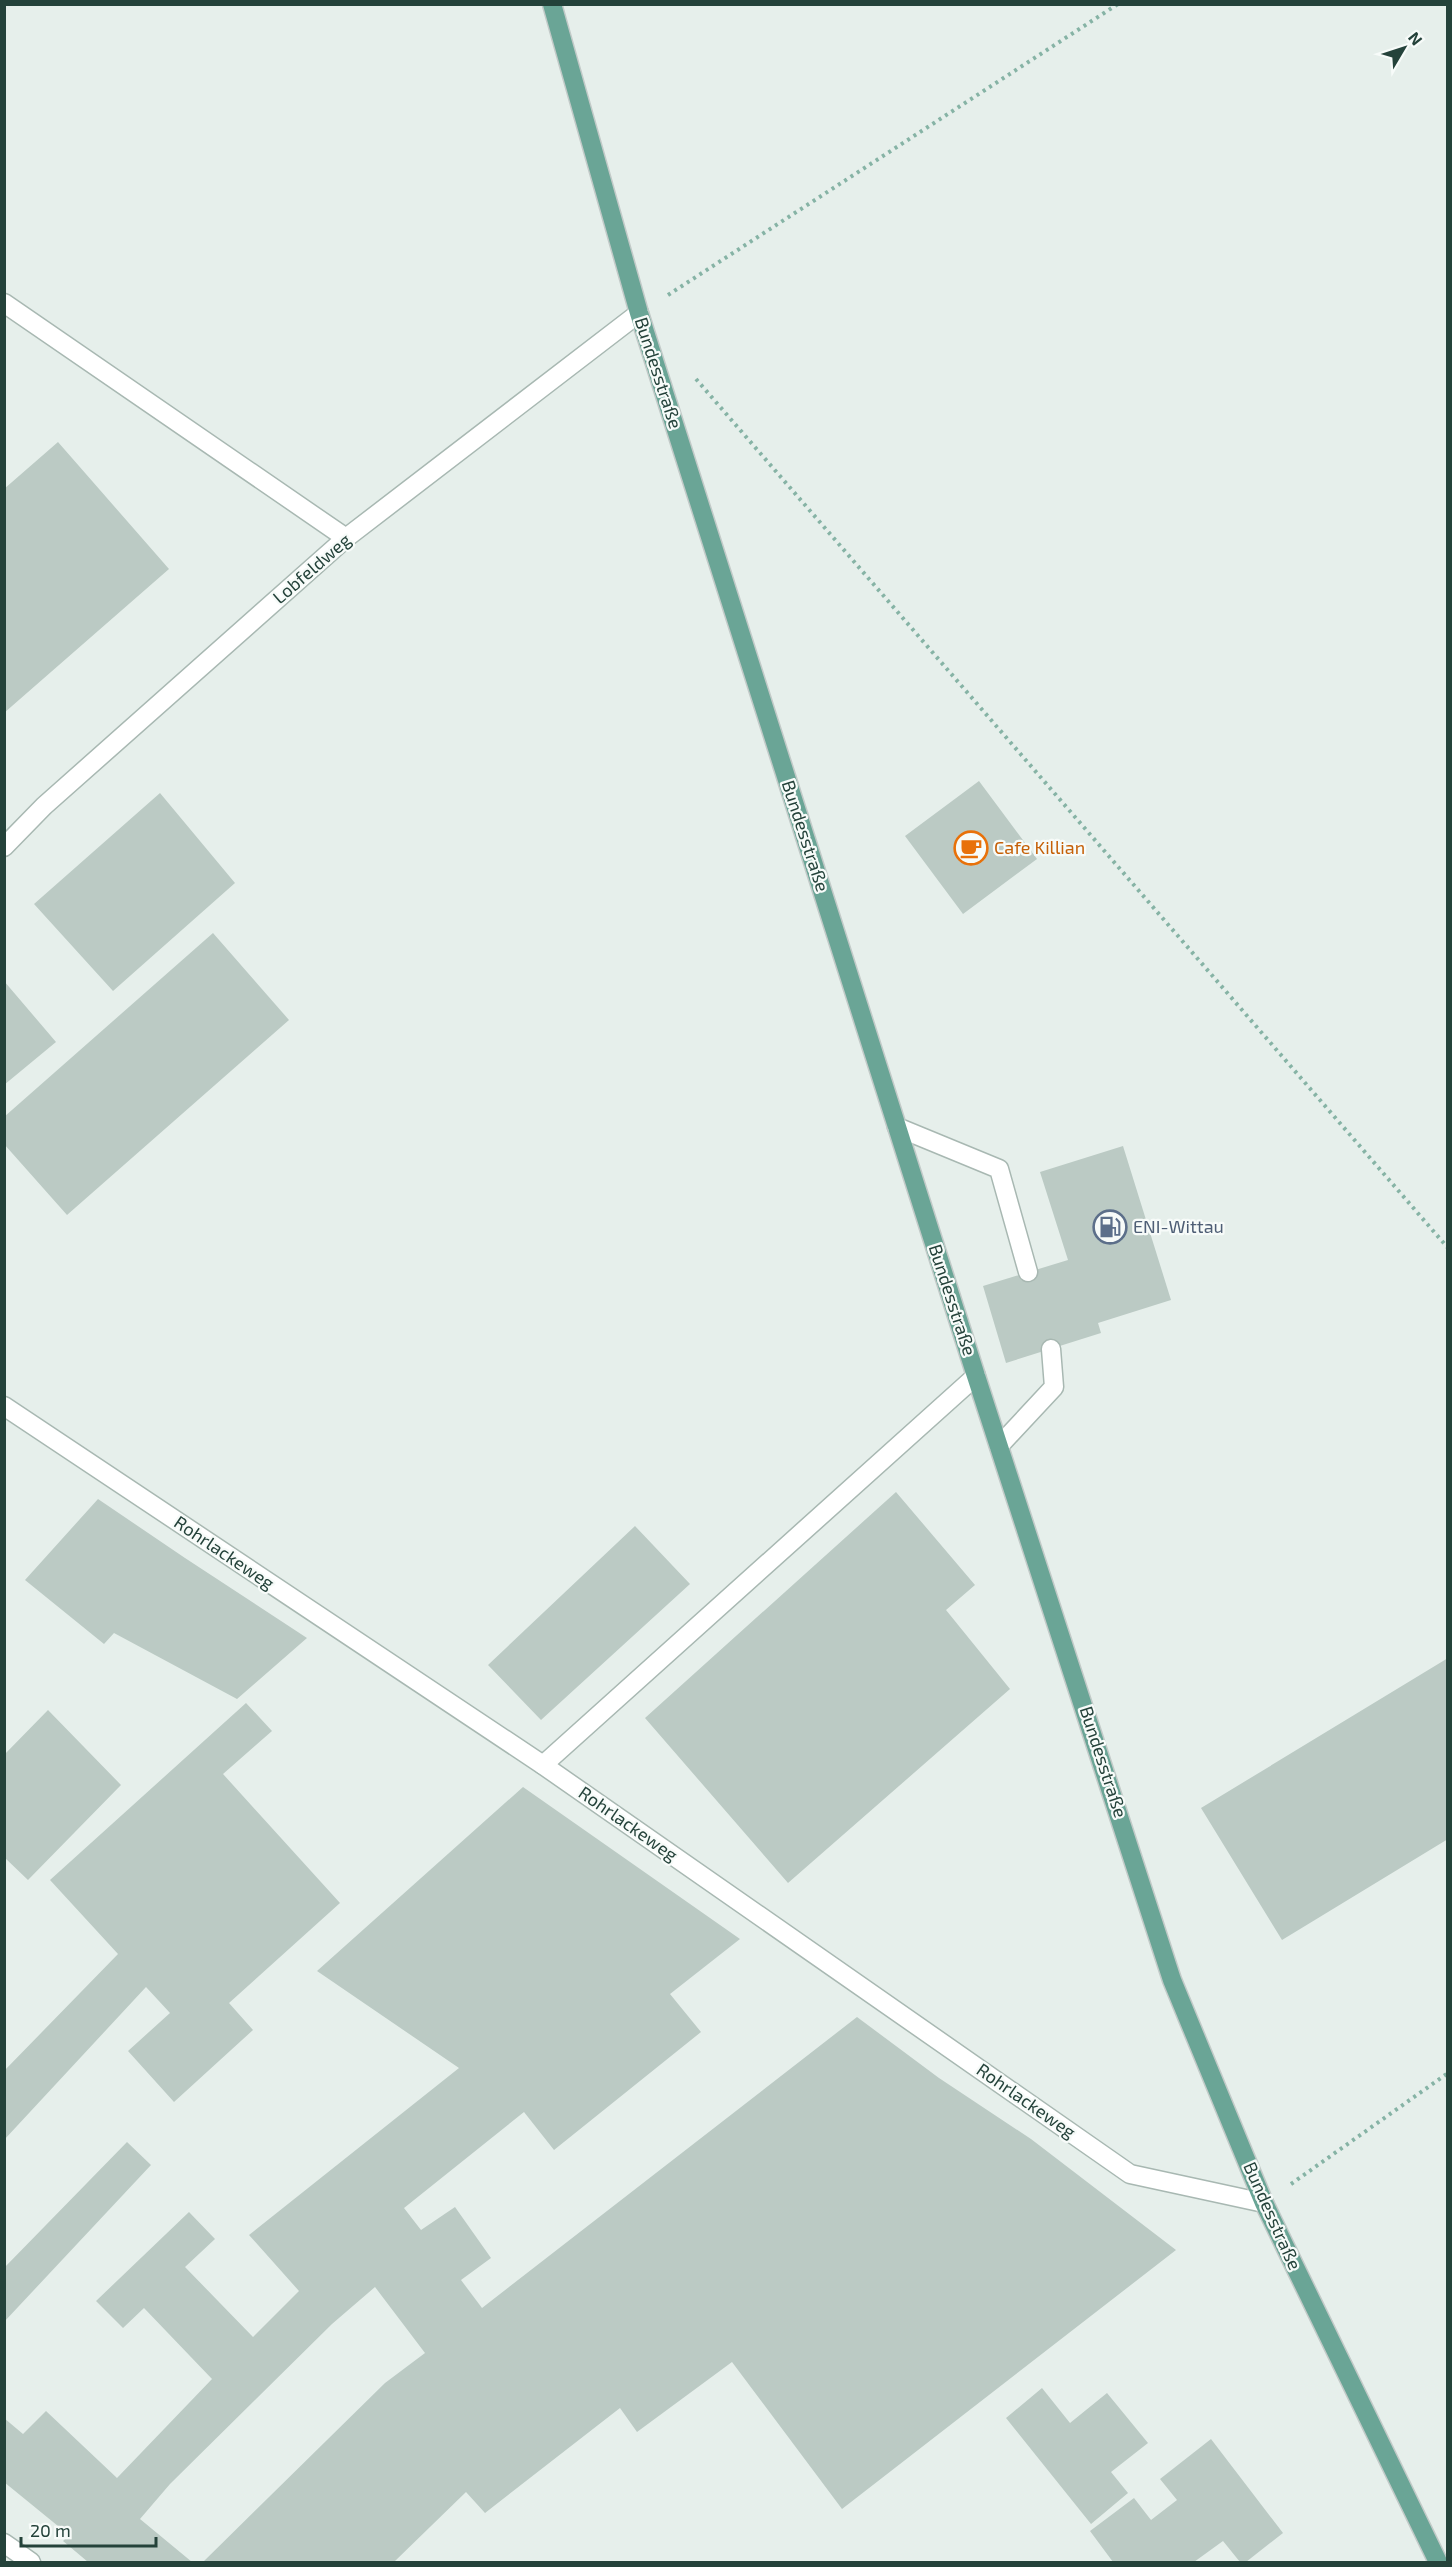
<svg xmlns="http://www.w3.org/2000/svg" width="1452" height="2567" font-family="'Exo 2',sans-serif">
<rect width="100%" height="100%" fill="#e6efeb"/>
<!-- building -->
<path fill="#bbcac4" d="M58 442 169 569 4 713V489Z
M979 781 1037 859 963 914 905 836Z
M160 793 235 883 113 991 34 904Z
M213 933 289 1020 67 1215 4 1144V1117Z
M4 981 56 1042 4 1085Z
M1123 1146 1171 1300 1098 1323 1101 1333 1006 1363 983 1286 1068 1260 1040 1172Z
M896 1492 975 1585 946 1610 1010 1689 788 1883 645 1718Z
M98 1499 185 1558 307 1638 237 1699 114 1633 104 1644 25 1580Z
M635 1526 690 1584 541 1720 488 1665Z
M1448 1658V1839L1282 1940 1201 1808Z
M246 1703 272 1731 223 1774 340 1903 229 2003 253 2030 174 2102 128 2051 170 2013 146 1987 4 2140V2071L118 1954 50 1880Z
M48 1710 121 1785 28 1880 4 1857V1755Z
M523 1787 740 1939 670 1994 701 2032 554 2150 524 2112 404 2208 421 2230 455 2207 491 2258 461 2280 482 2308 857 2017 939 2078 1031 2139 1176 2250 842 2509 732 2362 637 2432 620 2408 485 2513 466 2492 394 2562H203L385 2383 425 2353 375 2287 332 2324 170 2484 140 2519 192 2562H88L63 2541 69 2535 4 2482V2418L23 2434 46 2411 117 2478 212 2379 144 2308 123 2328 96 2301 189 2212 215 2239 185 2267 253 2337 299 2291 249 2235 459 2068 317 1971Z
M127 2142 151 2165 4 2322V2268Z
M1042 2388 1070 2423 1107 2393 1148 2443 1111 2472 1128 2493 1091 2524 1006 2418Z
M1211 2439 1283 2533 1246 2562H1240L1223 2541 1194 2562H1113L1090 2531 1134 2498 1151 2520 1177 2500 1160 2479Z"/>
<g fill="none" stroke-linecap="round" stroke-linejoin="round">
<!-- service casing -->
<g stroke="#a8b8b2" stroke-width="21">
<path id="service" d="M4 303 346 538
M897 1127 999 1169 1028 1272
M999 1446 1054 1387 1051 1349
M543 1765 976 1376"/>
</g>
<!-- minor casing -->
<g stroke="#a8b8b2" stroke-width="21">
<path id="minor" d="M4 847 44 806 346 538 639 313
M4 1406 543 1765 1130 2174 1264 2203
M4 2543 31 2562"/>
</g>
<!-- primary casing -->
<g stroke="#c2cac8" stroke-width="21">
<path id="primary" d="M552 4 639 313 976 1376 1172 1980 1264 2203 1438 2562"/>
</g>
<!-- path -->
<path stroke="#86b3a5" stroke-width="4" stroke-dasharray="3 4.5" stroke-linecap="butt" d="M668 295 1118 4
M696 379 1448 1248
M1291 2184 1448 2073"/>
<!-- service -->
<use href="#service" stroke="#fff" stroke-width="18"/>
<!-- minor -->
<use href="#minor" stroke="#fff" stroke-width="18"/>
<!-- primary -->
<use href="#primary" stroke="#6aa596" stroke-width="18"/>
</g>
<!-- icons -->
<defs>
<g id="cafe-ring" transform="scale(1.725)"><circle r="9.5" fill="#f7fbf9" stroke="#e8710a" stroke-width="1.5"/><path d="M-5.5-4.5H6V0H3Q3 3.5 0 3.5H-2.5Q-5.5 3.5-5.5 0ZM3-3.2v2h1.7v-2ZM-6 4.5H4V6H-6Z" fill="#e8710a"/></g>
<g id="fuel-ring" transform="scale(1.725)"><circle r="9.5" fill="#f7fbf9" stroke="#5c6f8a" stroke-width="1.5"/><path d="M-5.5-6h7V0h2V4h1.3V-2.5L3-4.5l.8-.8L6-3V5H2.5V1h-1V6h-7ZM-4.2-4.7v3.2H.2V-4.7Z" fill="#5c6f8a"/></g>
</defs>
<g fill-rule="evenodd">
<use href="#cafe-ring" x="971" y="848"/>
<use href="#fuel-ring" x="1110" y="1227"/>
</g>
<g text-anchor="middle" stroke-width="4.5" stroke-linejoin="round" paint-order="stroke">
<!-- street labels -->
<g font-size="18" fill="#24423a" stroke="#f7fbf9">
<text transform="translate(658 373) rotate(72)" y="6">Bundesstraße</text>
<text transform="translate(312 569) rotate(-41)" y="6">Lobfeldweg</text>
<text transform="translate(805 836) rotate(72)" y="6">Bundesstraße</text>
<text transform="translate(952 1300) rotate(72)" y="6">Bundesstraße</text>
<text transform="translate(224 1553) rotate(34)" y="6">Rohrlackeweg</text>
<text transform="translate(1103 1762) rotate(72)" y="6">Bundesstraße</text>
<text transform="translate(628 1824) rotate(35)" y="6">Rohrlackeweg</text>
<text transform="translate(1026 2101) rotate(35)" y="6">Rohrlackeweg</text>
<text transform="translate(1272 2216) rotate(66)" y="6">Bundesstraße</text>
</g>
<!-- food labels -->
<g font-size="18" fill="#c56008" stroke="#f7fbf9" text-anchor="start">
<text x="994" y="854">Cafe Killian</text>
</g>
<!-- service labels -->
<g font-size="18" fill="#4e5e75" stroke="#f7fbf9" text-anchor="start">
<text x="1133" y="1233">ENI-Wittau</text>
</g>
</g>
<!-- border -->
<rect width="1452" height="2567" fill="none" stroke="#24423a" stroke-width="12"/>
<!-- north arrow -->
<g transform="translate(1404 48) rotate(51)" stroke="#f7fbf9" stroke-width="4.5" paint-order="stroke">
<path d="M0-4.5L10 22L0 15L-10 22Z" fill="#24423a"/>
<text y="-9" font-size="16" font-weight="bold" text-anchor="middle" fill="#24423a">N</text>
</g>
<!-- scale -->
<path d="M21 2537v9h135v-9" fill="none" stroke="#24423a" stroke-width="3"/>
<text x="30" y="2537" font-size="18" fill="#24423a" stroke="#f7fbf9" stroke-width="4.5" paint-order="stroke">20 m</text>
</svg>
